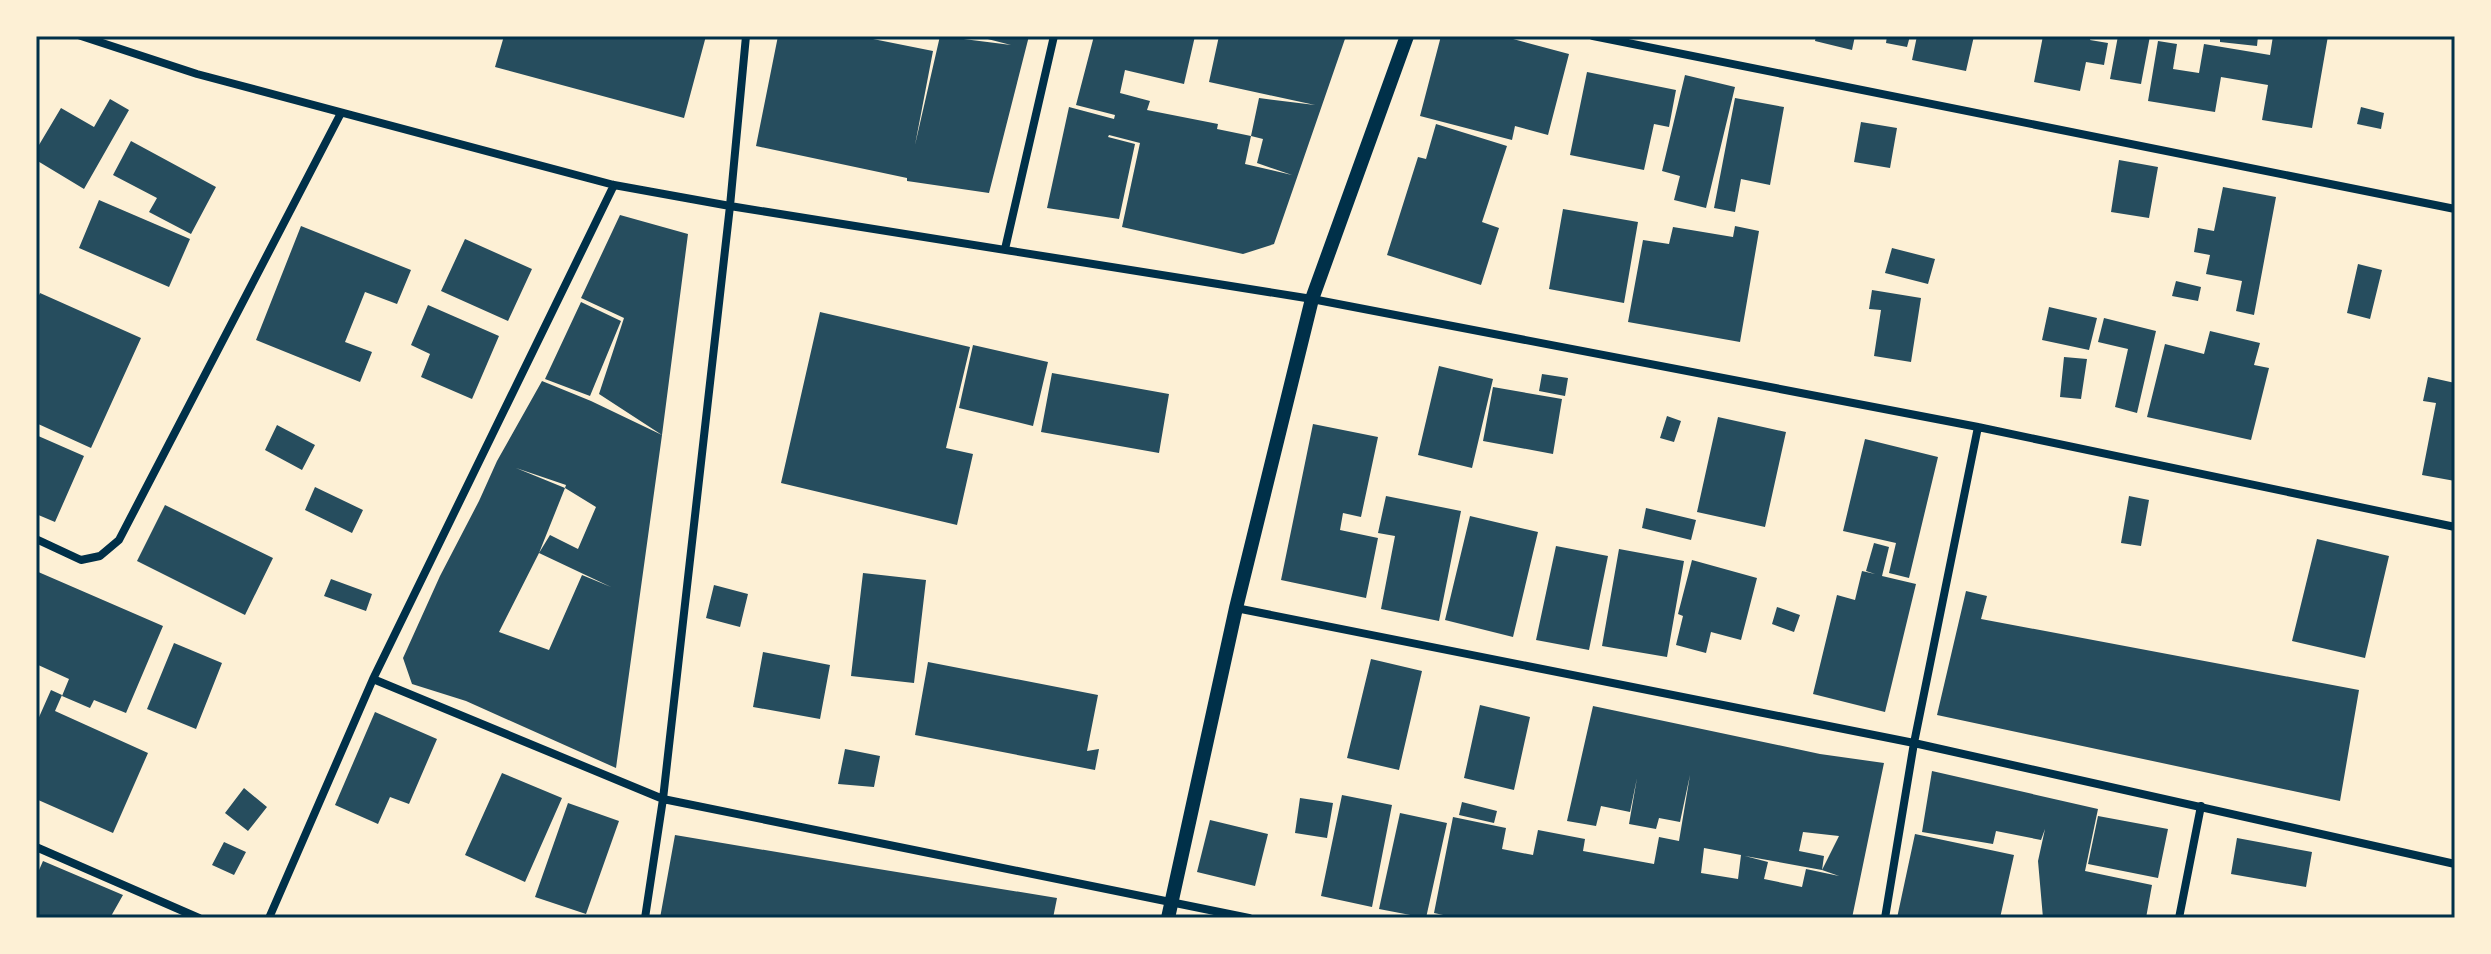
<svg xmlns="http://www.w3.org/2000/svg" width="2491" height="954" font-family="Manrope,sans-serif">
<rect width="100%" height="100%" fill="#fdf0d5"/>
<!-- building -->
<path fill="#264d5e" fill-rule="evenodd" d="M504 36H706L684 118 495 67Z
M778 36H858L933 51 915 145 940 36 1011 45 976 36H1029L989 193 907 181V178L756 146Z
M1094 36H1195L1184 84 1125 70 1120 93 1150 101 1147 110 1218 124 1217 129 1251 136 1245 164 1292 175 1257 163 1263 139 1251 136 1259 98 1315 105 1209 82 1219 36H1346L1274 244 1243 254 1122 227 1140 143 1109 135 1108 137 1135 144 1119 219 1047 208 1069 107 1114 119 1115 115 1076 105Z
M1441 36H1502L1569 54 1548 135 1515 126 1512 140 1420 116Z
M1816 36H1855L1852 50 1815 41Z
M1887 36H1910L1907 47 1886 43Z
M1917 36H1974L1966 71 1912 60Z
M2043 36H2091L2090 40 2108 43 2104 65 2086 62 2080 91 2034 82Z
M2118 36H2150L2141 84 2110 79Z
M2220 36H2258L2257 46 2220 42Z
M2273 36H2328L2312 128 2262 120 2268 85 2221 77 2215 112 2148 101 2158 41 2177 44 2173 69 2199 73 2204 44 2270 55Z
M1587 72 1676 90 1669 127 1654 124 1644 170 1570 155Z
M1685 75 1735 87 1706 208 1674 200 1680 176 1662 171Z
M1735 98 1784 107 1770 185 1741 179 1735 212 1714 208Z
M110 99 129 110 84 189 36 160V150L61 108 94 127Z
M2361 107 2384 113 2381 129 2357 124Z
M1861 122 1897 128 1890 168 1854 162Z
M1436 124 1507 146 1482 222 1499 228 1481 285 1387 255 1418 157 1426 159Z
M131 141 216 187 191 234 149 212 157 198 113 175Z
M2119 160 2158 167 2149 218 2111 212Z
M2223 187 2276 197 2254 315 2236 311 2242 281 2206 274 2210 255 2194 252 2198 228 2214 231Z
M99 200 190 239 169 287 79 248Z
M1563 209 1638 222 1624 303 1549 289Z
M620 215 688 234 662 435 599 394 624 318 581 298Z
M301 226 411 270 397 304 365 292 345 342 372 352 360 382 256 340Z
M1735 226 1759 231 1740 342 1628 322 1643 240 1669 244 1673 227 1733 237Z
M465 239 532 269 508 321 441 291Z
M1892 248 1935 259 1928 284 1885 273Z
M2358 264 2382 270 2370 319 2347 313Z
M2176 281 2201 287 2198 301 2172 296Z
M1872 290 1921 298 1911 362 1874 356 1881 310 1869 309Z
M40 293 141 338 91 448 36 423V302Z
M581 302 621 321 590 396 545 379Z
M428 305 499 336 472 399 421 377 430 354 411 345Z
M2049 307 2097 318 2089 350 2042 340Z
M820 312 970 347 946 448 973 454 957 525 781 483Z
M2104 318 2156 331 2137 413 2115 407 2128 349 2098 342Z
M2210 331 2260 343 2254 365 2269 368 2251 440 2147 417 2165 344 2204 354Z
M973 345 1048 362 1033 426 959 408Z
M2064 357 2087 359 2081 399 2060 397Z
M1439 366 1493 379 1472 468 1418 455Z
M1052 373 1169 394 1159 453 1041 432Z
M1542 374 1568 378 1565 396 1539 391Z
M2428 377 2455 383V481L2422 475 2436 403 2423 401Z
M542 381 591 401 662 435 616 768 466 701 412 684 403 658 440 576 479 501 497 461ZM516 468 566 485 565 488 596 507 578 549 550 535 539 553 611 587 582 575 549 650 499 632 539 553 565 488Z
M1493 387 1562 399 1553 454 1483 441Z
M1667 416 1681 421 1674 442 1660 438Z
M1718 417 1786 432 1765 527 1697 512Z
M1313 424 1378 437 1361 517 1343 513 1340 530 1378 538 1366 598 1281 580Z
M277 425 315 445 302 470 265 450Z
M36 435 84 456 55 522 36 514Z
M1865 439 1938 457 1909 578 1889 573 1896 543 1843 531Z
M315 487 363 510 352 533 305 510Z
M1386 496 1461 511 1439 621 1381 609 1395 536 1378 533Z
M2129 496 2149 500 2141 546 2121 543Z
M165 505 273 558 245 615 137 561Z
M1646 508 1696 520 1691 540 1642 528Z
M1470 516 1538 532 1513 637 1445 620Z
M2317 539 2389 556 2365 658 2292 641Z
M1874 543 1889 547 1882 576 1916 584 1885 712 1813 694 1837 595 1855 600 1862 571 1875 574 1866 571Z
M1556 546 1608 556 1589 650 1536 640Z
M1619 549 1684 561 1667 657 1602 646Z
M1692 560 1757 578 1741 640 1711 632 1706 653 1676 645 1683 616 1678 614Z
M36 571 163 626 126 713 94 700 90 708 62 696 69 679 36 664Z
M863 573 926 580 914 683 851 676Z
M331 579 372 594 366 611 324 596Z
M714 585 748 594 740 627 706 618Z
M1966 591 1987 596 1981 619 2359 690 2340 801 1937 715Z
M1777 607 1800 615 1794 632 1772 624Z
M174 643 222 663 196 729 147 709Z
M763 652 830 665 820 719 753 707Z
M1371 659 1422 671 1399 770 1347 758Z
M928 662 1098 695 1087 751 1099 749 1095 770 915 735Z
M51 690 62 695 55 711 148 753 113 833 36 799V724Z
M1480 705 1530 717 1514 790 1464 778Z
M1593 706 1820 754 1884 763 1852 918H1457L1434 913 1453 817 1506 828 1502 849 1533 855 1538 830 1585 839 1583 851 1654 864 1659 837 1679 841 1690 775 1680 822 1659 818 1656 829 1629 824 1637 778 1630 812 1601 806 1596 826 1567 821ZM1803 832 1839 836 1822 870 1839 876 1806 869 1802 887 1764 879 1768 862 1745 856 1822 870 1824 856 1799 851ZM1704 848 1741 855 1738 879 1701 873Z
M375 712 437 739 409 804 390 797 378 824 335 805Z
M845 749 880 756 874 787 838 784Z
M1932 771 2098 809 2085 871 2152 885 2146 918H2043L2038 861 2045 829 2041 840 1996 831 1993 844 1922 832Z
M502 773 562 798 525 882 465 855Z
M244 788 267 807 248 831 225 813Z
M1342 795 1392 805 1372 907 1321 896Z
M1300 798 1333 803 1327 838 1295 833Z
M1462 802 1497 811 1494 823 1459 815Z
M568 803 619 821 586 914 535 897Z
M1400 813 1447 823 1426 918 1379 909Z
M2098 816 2168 829 2158 878 2088 864Z
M1210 820 1268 834 1255 886 1197 872Z
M1915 834 2014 855 2000 918H1897Z
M675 835 860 866 1057 898 1053 918H660Z
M2237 838 2312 852 2306 887 2231 874Z
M224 842 246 852 234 875 212 865Z
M43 861 123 895 110 918H36V877Z"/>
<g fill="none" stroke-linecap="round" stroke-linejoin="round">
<!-- minor -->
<path stroke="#003049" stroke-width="8" d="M81 36 197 74 614 185 730 206 1312 299 1978 427 2455 527
M1593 36 2455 209
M1005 249 1054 36
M36 539 81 560 100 556 119 540 341 113
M1236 608 1914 743 2455 864
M373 679 663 799 1249 918
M36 847 199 918
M269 918 373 679 614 185
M645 918 663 799 730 206 746 36
M1885 918 1914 743 1978 427
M2179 918 2201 806"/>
<!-- tertiary -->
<path stroke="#003049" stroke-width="14" d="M1168 918 1236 608 1312 299 1407 36"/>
</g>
<!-- border -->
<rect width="2491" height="954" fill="none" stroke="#fdf0d5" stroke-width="76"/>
<rect x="38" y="38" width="2415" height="878" fill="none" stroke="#003049" stroke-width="3"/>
</svg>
